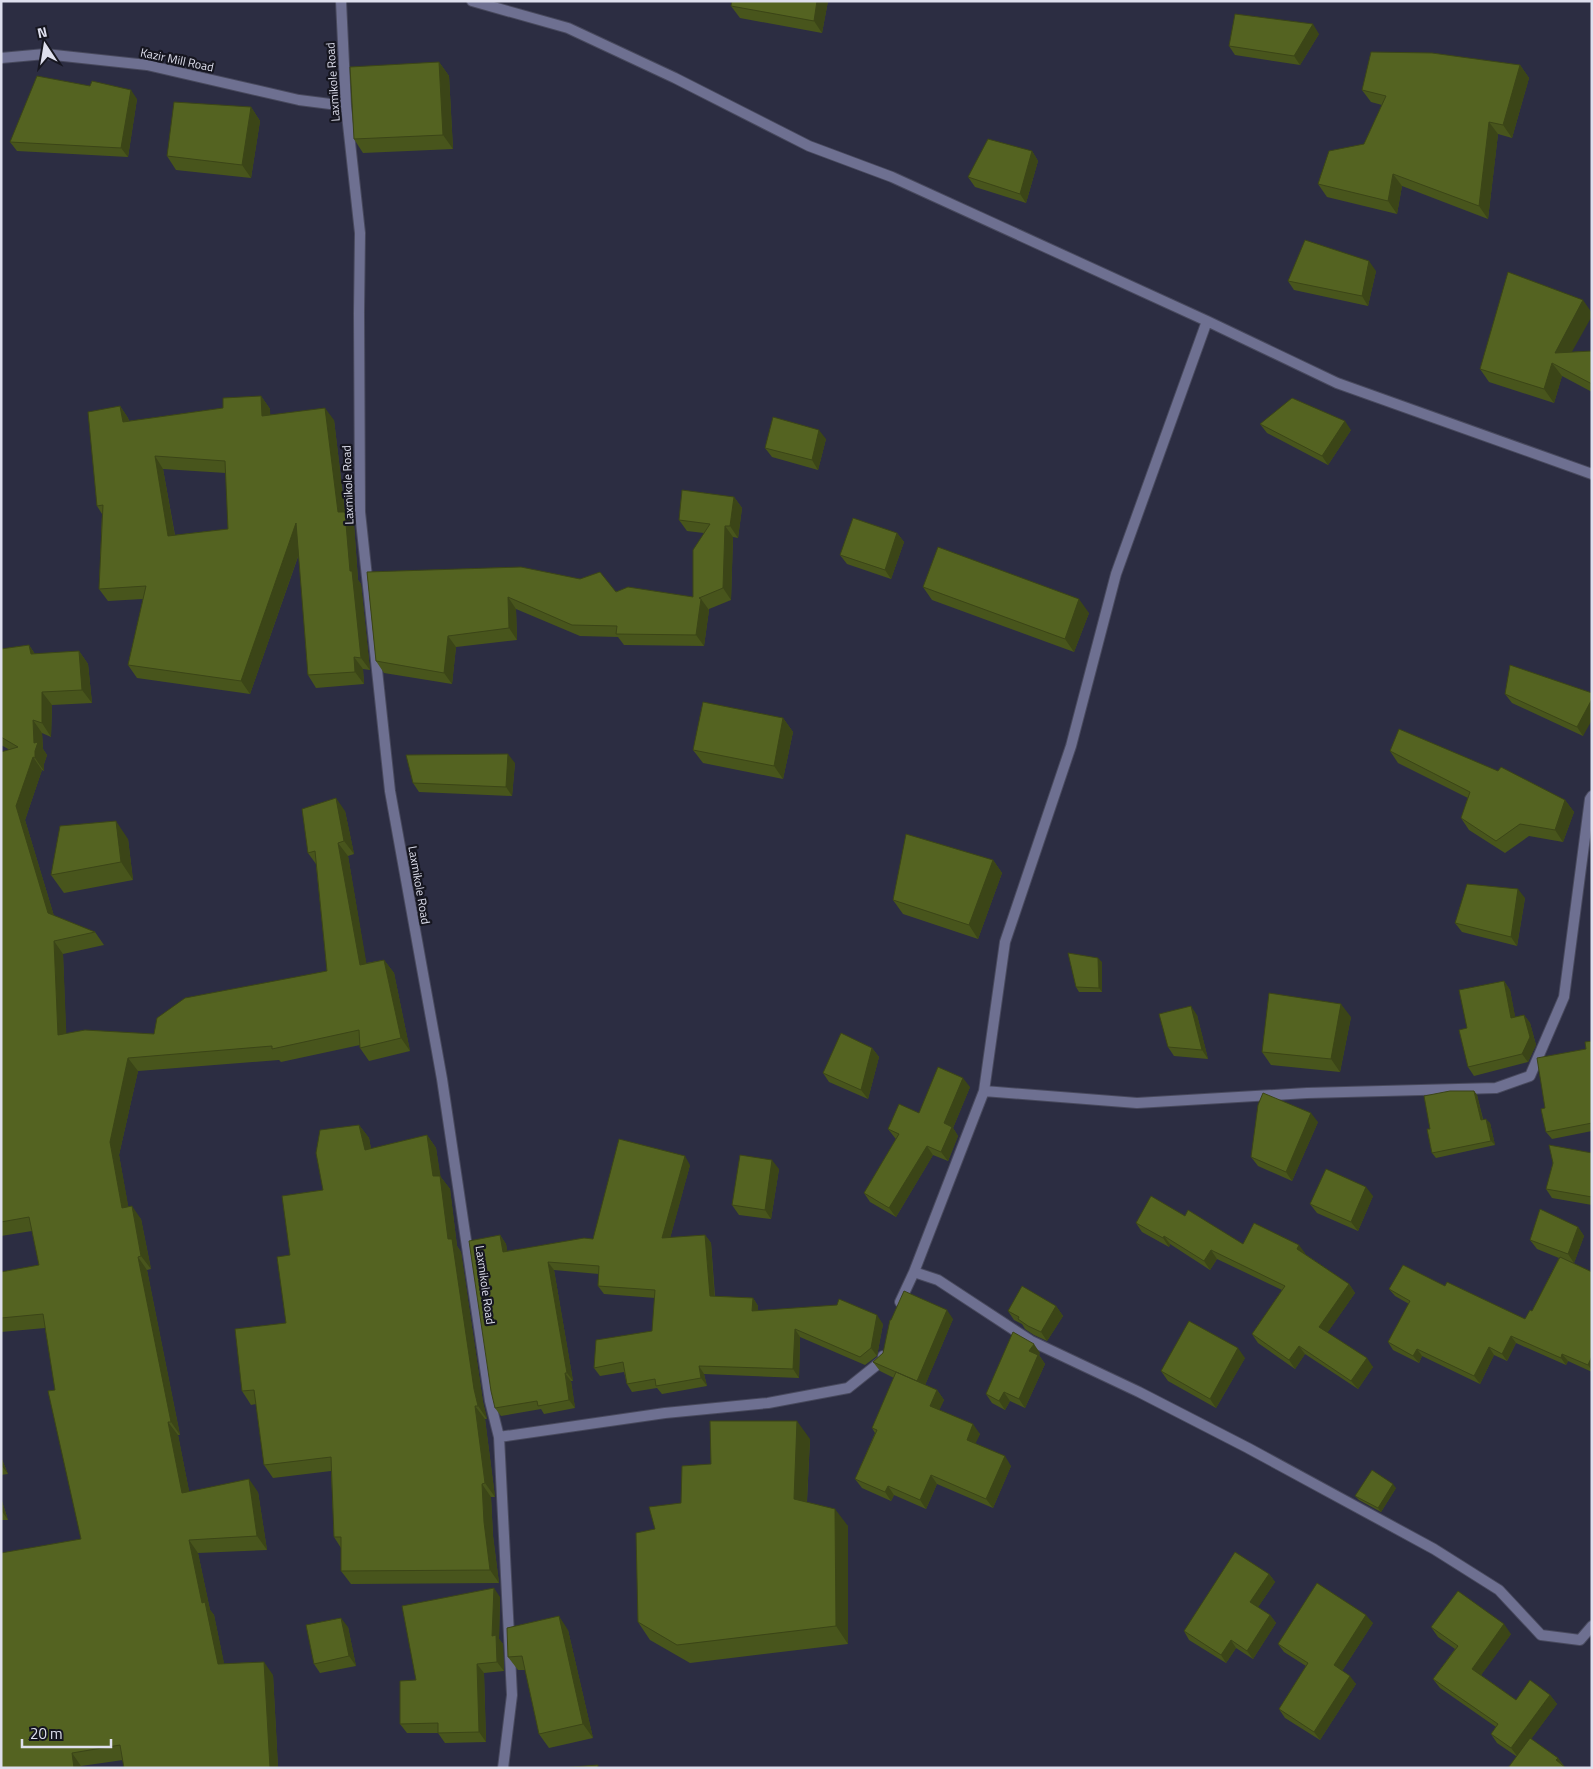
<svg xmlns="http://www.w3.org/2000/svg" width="1593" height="1769" font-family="'Titillium Web',sans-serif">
<rect width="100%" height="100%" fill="#2c2d42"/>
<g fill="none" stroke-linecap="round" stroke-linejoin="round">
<!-- minor casing -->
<g stroke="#48495d" stroke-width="12">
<path id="minor" d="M341 1 346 106 360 233 359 313 360 512 390 791 442 1079 490 1401 499 1437 512 1695 503 1768
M472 1 568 28 675 78 809 146 892 177 1207 321 1337 383 1592 474
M1 58 45 54 147 65 299 100 346 106
M984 1091 1137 1103 1307 1093 1496 1088 1530 1076 1564 997 1590 799 1592 796
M914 1272 984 1091 1005 942 1071 746 1116 574 1207 321
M900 1302 914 1272 938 1280 1031 1341 1139 1392 1248 1448 1434 1549 1499 1590 1541 1635 1580 1640 1592 1626
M499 1437 665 1413 768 1403 848 1388 883 1360V1356"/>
</g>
<!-- minor -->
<use href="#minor" stroke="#6e7091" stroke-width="10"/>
</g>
<!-- wall -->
<path fill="#48551c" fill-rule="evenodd" d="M732 1H828L822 33 740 18 731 6Z
M1319 34 1300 65 1235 55 1229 46Z
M439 62 449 76 453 149 363 153 354 139Z
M1520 65 1529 78 1512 138 1498 134 1488 219 1402 186 1397 214 1327 197 1318 184 1364 144 1382 105 1371 102 1362 90Z
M137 99 128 157 17 151 10 142Z
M251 107 260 121 251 178 176 170 167 156Z
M1032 151 1038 161 1026 203 975 187 968 177Z
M1376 271 1368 306 1294 290 1288 281Z
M1592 351V392L1562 376 1554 403 1489 382 1480 369 1572 352Z
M261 396 270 409V415L334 420 345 512 354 524 358 580 361 584 370 670 363 669 364 684 316 688 308 675 299 554 250 694 137 678 128 665 143 599 108 601 99 589 102 514 97 506 120 406 128 418 129 421 223 408ZM163 469 226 473 228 529 175 535Z
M1260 424 1351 430 1328 465 1267 433Z
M826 439 818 470 772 457 765 448Z
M734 497 742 508 738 538 733 537 731 600 709 609V610L704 646 624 645 618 637 580 636 516 609 517 640 456 647 452 684 384 673 376 661 367 572 693 597 704 533 687 531 679 520Z
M897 533 904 542 891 579 847 564 840 555Z
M923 587 1089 613 1074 652 932 600Z
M29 645 35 654 79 651 88 664 92 703 52 705 51 737 42 733 43 749 47 755 44 764V771L42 770 25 820 54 916 95 932 104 945 63 954 66 1034H154L327 971 316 864 308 853 345 811 354 854 348 856 366 963 384 960 394 973 410 1051 369 1061 360 1048V1045L281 1062 279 1060 138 1071 119 1155 128 1206 141 1219 151 1269 147 1270 180 1435H178L189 1491 258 1492 267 1550 198 1553 210 1610 214 1615 224 1664 273 1675 278 1768H124L123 1760 81 1766 1 1768 81 1539 45 1328 1 1332V1272L39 1265 32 1231 1 1236V752L10 750 1 745V649Z
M1592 693 1583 736 1512 703 1505 694Z
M783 718 793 732 783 779 703 763 693 750Z
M1390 751 1498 771 1565 800 1574 812 1563 842 1529 836 1505 853 1469 830 1461 818 1468 798 1398 763Z
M515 763 512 796 419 792 413 783Z
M128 839 133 880 64 893 51 875Z
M993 860 1002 873 978 939 903 914 893 900Z
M1525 898 1517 946 1462 932 1455 923Z
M1102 962V992H1079L1076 987Z
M1504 981 1510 990 1515 1017 1524 1015 1530 1023 1536 1045 1528 1062 1474 1076 1468 1067 1467 1028Z
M1197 1015 1208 1059 1174 1056 1168 1047Z
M1351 1017 1340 1072 1271 1065 1262 1052Z
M1592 1041V1131L1552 1139 1546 1132 1545 1108Z
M872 1048 879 1057 868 1099 829 1082 823 1073Z
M970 1087 953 1128 958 1136 948 1161 933 1155 896 1217 870 1202 864 1193 896 1139 895 1138 888 1129Z
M1474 1091 1477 1095 1483 1119 1490 1123 1495 1145 1436 1158 1432 1153 1430 1129Z
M1318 1122 1292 1181 1258 1166 1251 1157Z
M359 1125 369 1138 371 1149 427 1135 436 1148 440 1176 450 1189 457 1246 461 1252 483 1402 487 1419H485L495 1497H491L493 1536 499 1583 351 1584 341 1571V1548L334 1537 331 1471 273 1478 264 1465 256 1404 251 1405 242 1391 286 1323 290 1255 323 1190Z
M1592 1153V1205L1552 1198 1546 1189Z
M690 1165 670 1238 705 1235 711 1243 715 1296 753 1298 758 1306V1311L883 1324 877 1356 865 1365 800 1337 799 1378 704 1374 707 1386 662 1394 657 1388 632 1392 627 1384 624 1372 600 1376 594 1368 652 1331 655 1298 604 1294 598 1286 599 1274 554 1270 573 1381H571L575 1408 544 1414 541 1409 501 1416 495 1408 500 1235 506 1244 507 1251 593 1239Z
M779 1169 771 1219 739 1215 732 1205Z
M1373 1196 1358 1231 1317 1213 1310 1204Z
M1185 1216 1243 1244 1305 1253V1254L1349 1284 1355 1293 1327 1333 1373 1367 1358 1389 1305 1354 1295 1369 1258 1343 1252 1334 1282 1290 1217 1259 1210 1270 1170 1244 1169 1247 1142 1232 1136 1223Z
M1578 1227 1584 1236 1574 1263 1569 1261 1592 1272V1372L1568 1361 1566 1365 1516 1343 1507 1361 1494 1355 1480 1384 1422 1356 1419 1363 1393 1350 1388 1342 1409 1304 1395 1296 1389 1289 1445 1286 1525 1319 1532 1311 1559 1258 1537 1249 1530 1240Z
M1056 1306 1063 1316 1047 1341 1034 1335 1025 1329 1022 1324 1014 1320 1008 1311Z
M953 1319 925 1385 937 1390 944 1400 939 1410 980 1434 975 1443 1011 1466 993 1508 937 1484 926 1509 894 1495 891 1501 862 1488 855 1479 875 1433 872 1428 894 1378 880 1371 873 1362 883 1353 891 1320Z
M1040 1353 1039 1355 1045 1364 1025 1408 1010 1401 1005 1410 992 1403 986 1394Z
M1245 1358 1216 1408 1168 1381 1161 1371Z
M810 1439 807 1502 848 1526V1644L690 1663 650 1640 638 1622 655 1529 681 1503 711 1464Z
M1 1457 8 1474 1 1475Z
M1396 1488 1381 1512 1359 1500 1355 1496Z
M1 1498 8 1520H1Z
M1269 1574 1275 1582 1258 1607 1270 1615 1276 1623 1253 1659 1236 1648 1226 1663 1189 1640 1184 1631Z
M500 1597 499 1639 503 1644 504 1671 484 1673 486 1742 445 1743 438 1733H407L400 1724 416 1680Z
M1373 1623 1342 1671 1356 1684 1320 1740 1285 1718 1279 1709 1306 1666 1284 1652 1278 1644Z
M348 1627 356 1666 320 1673 314 1664Z
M1431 1627 1511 1634 1481 1675 1516 1700 1550 1695 1557 1704 1531 1739 1558 1758 1564 1766 1516 1756 1497 1743 1491 1734 1496 1727 1440 1688 1433 1679 1455 1649 1438 1637Z
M568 1630 593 1738 549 1748 539 1734 525 1670H518L508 1657Z"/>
<!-- shaded-wall -->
<path fill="#3b4517" d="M817 1H828L822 33 814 21Z
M1313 24 1319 34 1300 65 1294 56Z
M439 62 449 76 453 149 443 135Z
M1520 65 1529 78 1512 138 1503 125Z
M131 90 137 99 128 157 121 148Z
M251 107 260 121 251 178 242 165Z
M1489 122 1498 134 1488 219 1479 206Z
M1032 151 1038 161 1026 203 1020 194Z
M1393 174 1402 186 1397 214 1388 201Z
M1369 261 1376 271 1368 306 1362 296Z
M1583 300 1592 313V316L1564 366 1555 353Z
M1552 363 1562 376 1554 403 1544 389Z
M261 396 270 409 271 428 262 416Z
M120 406 128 418 132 434 123 422Z
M325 408 334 420 346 520 345 512 354 524 358 580 361 584 370 670 361 658 350 571 338 512Z
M1345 421 1351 430 1328 465 1322 456Z
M819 430 826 439 818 470 812 460Z
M155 456 163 469 177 548 168 536Z
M734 497 742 508 738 538 730 526Z
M296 523 305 536 250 694 241 681Z
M725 526 733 537 731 600 723 588Z
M897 533 904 542 891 579 885 570Z
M508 597 516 609 517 640 509 628Z
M701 599 709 610 704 646 696 635Z
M1079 599 1089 613 1074 652 1065 639Z
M448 636 456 647 452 684 444 673Z
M29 645 38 659 31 654Z
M79 651 88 664 92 703 82 690Z
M354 657 363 669 364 684 355 672Z
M42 692 52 705 51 737 42 723Z
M1592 699V720L1583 736 1577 727Z
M783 718 793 732 783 779 774 766Z
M33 720 42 733 43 749 47 755 44 764V771L35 758Z
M508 754 515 763 512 796 506 787Z
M33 757 42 770 25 820 57 926 48 913 16 806Z
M336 798 345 811 354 854 344 841Z
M1565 800 1574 812 1563 842 1555 830Z
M116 821 128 839 133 880 121 862Z
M338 843 348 856 369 978 360 965Z
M993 860 1002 873 978 939 969 925Z
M1518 889 1525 898 1517 946 1511 937Z
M54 941 63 954 67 1049 58 1035Z
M1098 958 1102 962V992L1099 988Z
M384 960 394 973 410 1051 401 1038Z
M1504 981 1510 990 1517 1026 1511 1018Z
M1341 1004 1351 1017 1340 1072 1331 1059Z
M1191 1006 1197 1015 1208 1059 1202 1050Z
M1524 1015 1530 1023 1536 1045 1528 1062 1522 1054Z
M872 1048 879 1057 868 1099 861 1090Z
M128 1058 138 1071 119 1155 131 1221 122 1208 110 1142Z
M963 1078 970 1087 953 1128 958 1136 948 1161 941 1152 944 1123Z
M1474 1091 1477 1095 1484 1125 1481 1120Z
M1311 1113 1318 1122 1292 1181 1286 1172Z
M1486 1119 1490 1123 1495 1145 1491 1141Z
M359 1125 369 1138 374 1164 365 1150Z
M427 1135 436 1148 442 1185 440 1176 450 1189 457 1246 461 1252 483 1402 487 1419 478 1406 474 1389 448 1239 433 1176Z
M927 1146 933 1155 896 1217 889 1208Z
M685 1156 690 1165 668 1246 662 1238Z
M772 1160 779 1169 771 1219 765 1210Z
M1366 1187 1373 1196 1358 1231 1351 1222Z
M132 1206 141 1219 151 1269 141 1256Z
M1578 1227 1584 1236 1574 1263 1568 1254Z
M500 1235 506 1244 509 1260 503 1252Z
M705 1235 711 1243 715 1304 710 1296Z
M1164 1236 1170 1244 1169 1247 1163 1238Z
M1299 1245 1305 1253 1303 1258 1297 1249Z
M1211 1250 1217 1259 1210 1270 1204 1261Z
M138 1257 147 1270 180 1435 171 1422Z
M548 1262 554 1270 573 1381 567 1373Z
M1349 1284 1355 1293 1325 1336 1319 1327Z
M753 1298 758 1306V1319L752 1311Z
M1056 1306 1063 1316 1047 1341 1041 1332Z
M947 1310 953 1319 923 1390 917 1381Z
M877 1315 883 1324 877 1356 871 1348Z
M795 1329 800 1337 799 1378 793 1369Z
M1511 1336 1516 1343 1507 1361 1502 1354Z
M1034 1344 1040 1353 1039 1355 1045 1364 1025 1408 1019 1399 1029 1351Z
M1299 1346 1305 1354 1295 1369 1289 1360Z
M1489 1347 1494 1355 1480 1384 1474 1376Z
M1238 1348 1245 1358 1216 1408 1210 1399Z
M1417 1349 1422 1356 1419 1363 1413 1356Z
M1562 1354 1568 1361 1566 1365 1561 1358Z
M1592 1356V1371L1588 1365Z
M1367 1358 1373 1367 1358 1389 1351 1381Z
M699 1366 704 1374 707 1386 701 1378Z
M565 1373 571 1381 575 1408 569 1400Z
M937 1390 944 1400 937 1415 930 1406Z
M1004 1392 1010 1401 1005 1410 999 1401Z
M475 1406 485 1419 495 1497 485 1483Z
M797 1421 810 1439 806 1517 794 1499Z
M168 1422 178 1435 192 1506 182 1493Z
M973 1424 980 1434 973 1449 967 1440Z
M1005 1456 1011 1466 993 1508 986 1499Z
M1 1457 8 1474 1 1465Z
M931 1475 937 1484 926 1509 920 1500Z
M249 1479 258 1492 267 1550 257 1536Z
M482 1484 491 1497 493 1536 499 1583 490 1570 484 1522Z
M1393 1484 1396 1488 1381 1512 1378 1508Z
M888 1486 894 1495 891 1501 885 1492Z
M1 1498 8 1520 1 1510Z
M835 1509 848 1526V1644L836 1626Z
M189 1540 198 1553 210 1610 214 1615 227 1677 218 1664 202 1603Z
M1269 1574 1275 1582 1256 1610 1250 1602Z
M494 1588 500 1597 499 1639 503 1644 504 1671 497 1662 492 1636Z
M1270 1615 1276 1623 1253 1659 1247 1651Z
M1366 1615 1373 1623 1340 1674 1334 1665Z
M559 1616 568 1630 593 1738 583 1724Z
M341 1618 348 1627 356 1666 349 1656Z
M1504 1624 1511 1634 1479 1678 1472 1669Z
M1231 1640 1236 1648 1226 1663 1221 1655Z
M264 1662 273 1675 278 1768H270Z
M477 1664 484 1673 486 1742 479 1732Z
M1350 1676 1356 1684 1320 1740 1314 1732Z
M1550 1695 1557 1704 1518 1757 1511 1748Z
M72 1753 81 1766V1768H74Z
M1558 1758 1564 1767 1556 1760Z"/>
<!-- building -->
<path fill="#546321" stroke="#3b4517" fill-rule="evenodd" d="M732 1H817L814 21 731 6Z
M1235 14 1313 24 1294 56 1229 46Z
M1371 52 1432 53 1520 65 1503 125 1489 122 1479 206 1393 174 1388 201 1318 184 1329 151 1364 144 1386 96 1362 90Z
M439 62 443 135 354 139 350 67Z
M37 76 90 86 92 81 131 90 121 148 10 142Z
M174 102 251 107 242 165 167 156Z
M988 139 1032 151 1020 194 968 177Z
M1305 240 1369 261 1362 296 1288 281Z
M1508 272 1583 300 1555 353 1592 351V384L1552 363 1544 389 1480 369Z
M261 396 262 416 325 408 338 512H345L350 571H352L361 658 354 657 355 672 308 675 296 523 241 681 128 665 146 586 99 589 103 505 97 506 88 412 120 406 123 422 223 408V398ZM155 456 225 461 228 529 168 536Z
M1292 398 1345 421 1322 456 1260 424Z
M773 417 819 430 812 460 765 448Z
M682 490 734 497 730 526H725L723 588 699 598 701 599 696 635 616 634 617 626 572 625 508 597 509 628 448 636 444 673 376 661 367 572 521 567 580 579 600 572 616 592 628 587 693 597V550L710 524 679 520Z
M853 518 897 533 885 570 840 555Z
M938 547 1079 599 1065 639 923 587Z
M29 645 31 654 79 651 82 690 42 692V723L33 720 34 743 38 742 35 751V758L33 757 16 806 48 913 95 932 54 941 58 1035 85 1030 154 1034 157 1018 185 998 327 971 315 851 308 853 302 809 336 798 344 841 338 843 360 965 384 960 401 1038 360 1048 359 1030 272 1049V1046L128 1058 110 1142 122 1208 132 1206 141 1256 138 1257 171 1422H168L182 1493 249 1479 257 1536 189 1540 202 1603 205 1602 218 1664 264 1662 270 1768H124L120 1745 72 1753 74 1768H1V1553L81 1539 48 1391 55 1390 43 1314 1 1318V1272L39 1265 29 1217 1 1222V752L18 747 1 737V649Z
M1510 665 1592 693V699L1577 727 1505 694Z
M703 702 783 718 774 766 693 750Z
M1399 729 1498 771 1501 767 1565 800 1555 830 1520 824 1496 841 1461 818 1470 792 1390 751Z
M508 754 506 787 413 783 406 755Z
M116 821 121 862 51 875 60 826Z
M906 834 993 860 969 925 893 900Z
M1467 884 1518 889 1511 937 1455 923Z
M1068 953 1098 958 1099 988 1076 987Z
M1504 981 1511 1018 1524 1015 1530 1037 1522 1054 1468 1067 1459 1030 1467 1028 1459 990Z
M1269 993 1341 1004 1331 1059 1262 1052Z
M1191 1006 1202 1050 1168 1047 1159 1014Z
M841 1033 872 1048 861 1090 823 1073Z
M1592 1041V1123L1546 1132 1541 1109 1545 1108 1537 1058 1586 1049 1585 1042Z
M938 1067 963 1078 944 1123 952 1127 941 1152 927 1146 889 1208 864 1193 899 1134 888 1129 899 1104 919 1113Z
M1450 1091H1474L1481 1120 1486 1119 1491 1141 1432 1153 1427 1129H1430L1424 1096Z
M1263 1093 1311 1113 1286 1172 1251 1157 1258 1105Z
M359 1125 365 1150 427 1135 433 1176H440L448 1239H452L474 1389 478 1406H475L485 1483 482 1484 484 1522 490 1570 341 1571V1537H334L331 1457 264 1465 254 1390 242 1391 235 1329 286 1323 277 1257 290 1255 282 1196 323 1190 316 1153 320 1130Z
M619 1139 685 1156 662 1238 705 1235 710 1296 753 1298 752 1311 837 1305 839 1299 877 1315 871 1348 860 1357 795 1329 793 1369 699 1366 701 1378 656 1386 655 1379 627 1384 623 1362 594 1368 596 1340 652 1331 655 1290 598 1286 599 1266 548 1262 567 1373H565L569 1400 538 1406 537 1401 495 1408 491 1391 469 1241 500 1235 503 1252 584 1238 593 1239Z
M1549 1145 1592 1153V1197L1546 1189 1553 1163Z
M740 1155 772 1160 765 1210 732 1205Z
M1326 1169 1366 1187 1351 1222 1310 1204Z
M1151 1196 1185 1216 1188 1210 1243 1244 1254 1223 1299 1245 1297 1249 1349 1284 1319 1327 1367 1358 1351 1381 1299 1346 1289 1360 1252 1334 1285 1286 1211 1250 1204 1261 1164 1236 1163 1238 1136 1223Z
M1540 1209 1578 1227 1568 1254 1530 1240Z
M1560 1257 1592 1272V1356L1588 1365 1562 1354 1561 1358 1511 1336 1502 1354 1489 1347 1474 1376 1417 1349 1413 1356 1388 1342 1410 1301 1389 1289 1403 1265 1445 1286 1447 1282 1525 1319 1530 1310 1532 1311Z
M1022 1286 1056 1306 1041 1332 1028 1326 1018 1319 1019 1317 1008 1311Z
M904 1291 947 1310 917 1381 873 1362 883 1353 890 1320H891Z
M1189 1321 1238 1348 1210 1399 1161 1371Z
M1013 1332 1034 1344 1029 1351 1038 1355 1019 1399 1004 1392 999 1401 986 1394Z
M896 1372 937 1390 930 1406 973 1424 967 1440 1005 1456 986 1499 931 1475 920 1500 888 1486 885 1492 855 1479 877 1430 872 1428Z
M710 1421H797L794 1499 835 1509 836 1626 677 1645 638 1622 636 1533 655 1529 649 1507 681 1503 682 1466 711 1464Z
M1372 1470 1393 1484 1378 1508 1355 1496Z
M1235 1552 1269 1574 1250 1602 1270 1615 1247 1651 1231 1640 1221 1655 1184 1631Z
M1317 1583 1366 1615 1334 1665 1350 1676 1314 1732 1279 1709 1308 1663 1278 1644Z
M494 1588 492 1636 496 1635 497 1662 477 1664 479 1732 438 1733V1723L400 1724V1681L416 1680 402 1606Z
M1458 1591 1504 1624 1472 1669 1516 1700 1530 1680 1550 1695 1511 1748 1491 1734 1498 1724 1433 1679 1458 1646 1431 1627Z
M559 1616 583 1724 539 1734 522 1656 508 1657 507 1628Z
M341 1618 349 1656 314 1664 306 1625Z
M1530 1738 1558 1758 1556 1760 1566 1768H1508Z
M598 1765V1768H561Z"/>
<g text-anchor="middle" stroke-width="4.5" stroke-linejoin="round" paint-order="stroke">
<!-- street labels -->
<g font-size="12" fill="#dedfed" stroke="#161620">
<text transform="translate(177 60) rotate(12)" y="4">Kazir Mill Road</text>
<text transform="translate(333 82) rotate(-94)" y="4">Laxmikole Road</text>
<text transform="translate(348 485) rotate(-92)" y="4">Laxmikole Road</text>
<text transform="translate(419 885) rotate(80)" y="4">Laxmikole Road</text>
<text transform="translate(485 1285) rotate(82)" y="4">Laxmikole Road</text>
</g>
</g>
<!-- border -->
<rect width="1593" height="1769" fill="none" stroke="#dedfed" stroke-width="5"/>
<!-- north arrow -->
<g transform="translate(45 45) rotate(348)" stroke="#161620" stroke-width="4" paint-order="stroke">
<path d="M0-4L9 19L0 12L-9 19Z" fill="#dedfed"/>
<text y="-8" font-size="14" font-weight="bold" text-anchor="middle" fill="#dedfed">N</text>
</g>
<!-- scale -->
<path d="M22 1739v8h89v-8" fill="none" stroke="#dedfed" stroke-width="2.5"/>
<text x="30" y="1739" font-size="15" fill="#dedfed" stroke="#161620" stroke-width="4" paint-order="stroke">20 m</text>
</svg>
